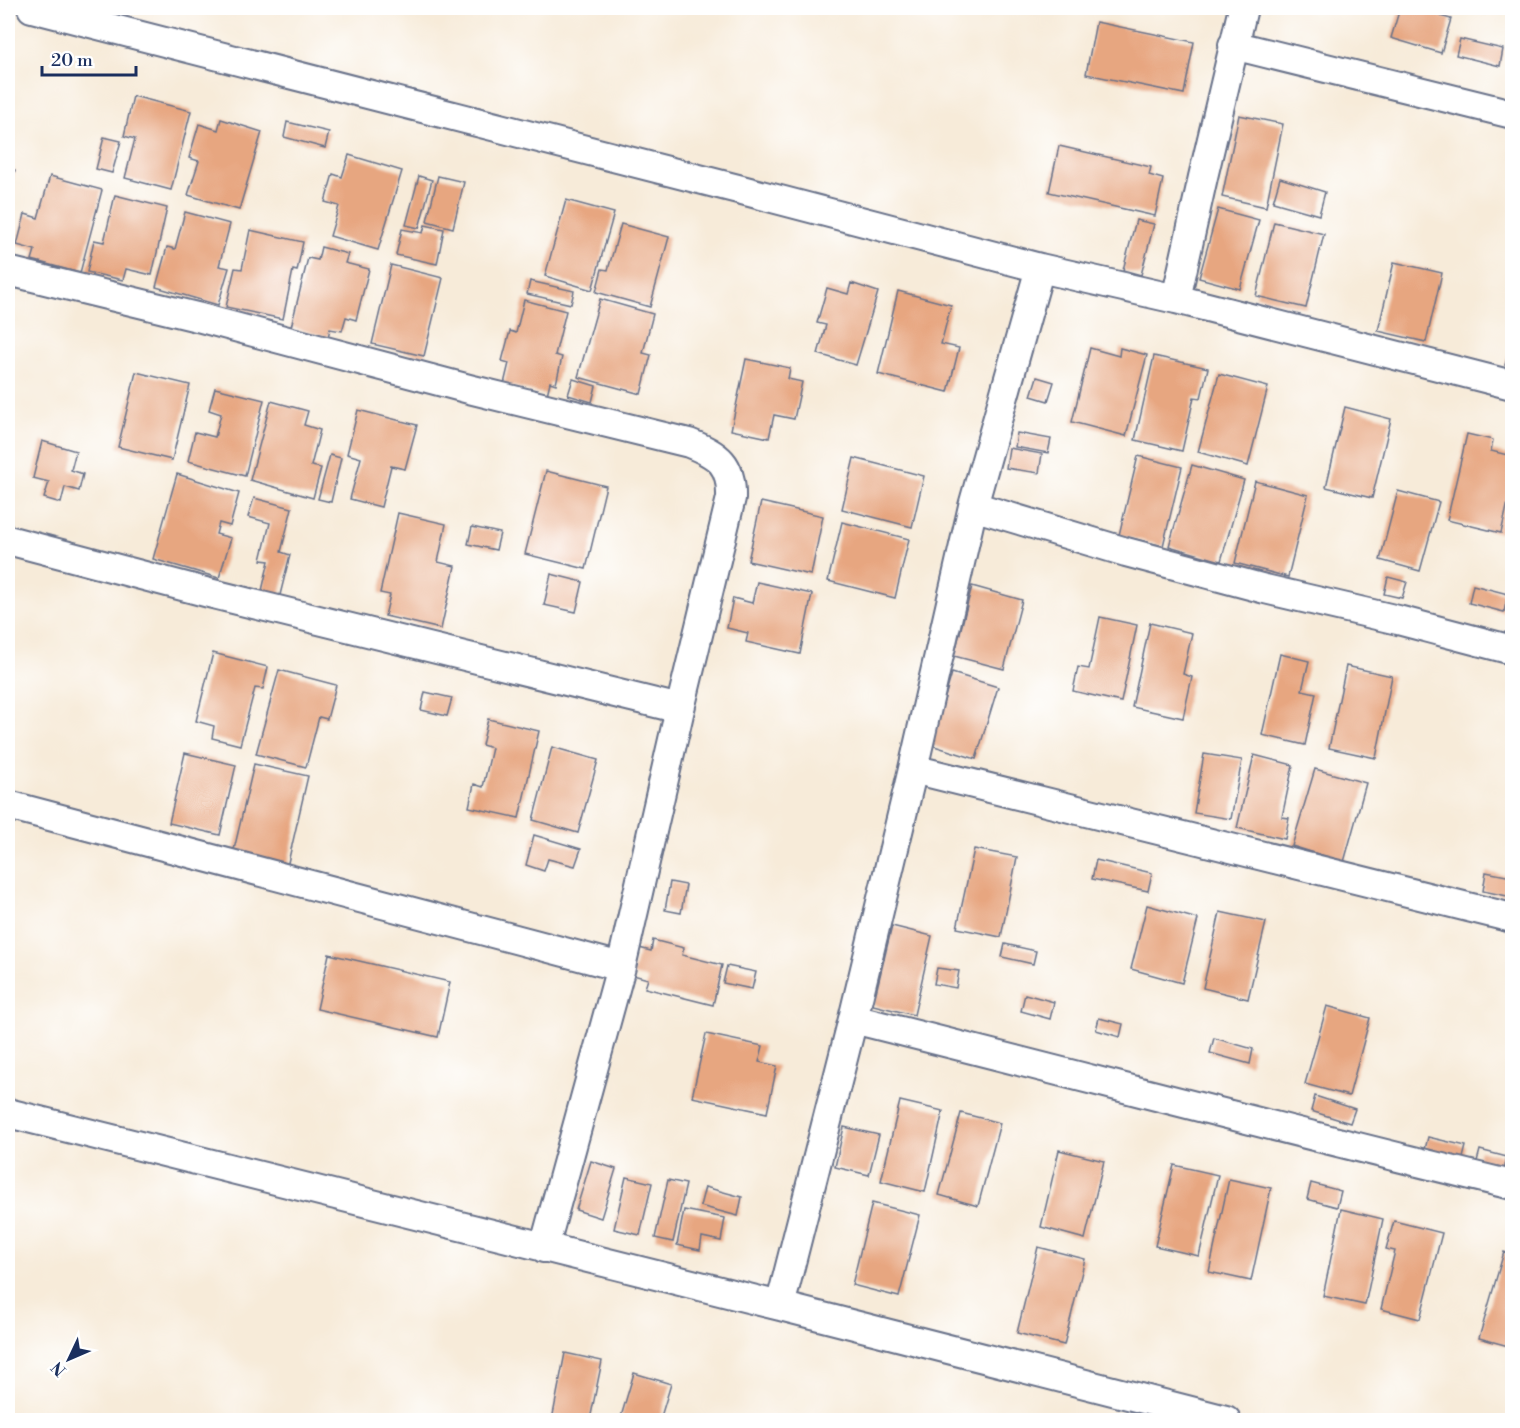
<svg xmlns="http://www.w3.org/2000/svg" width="1520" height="1428" font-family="'Libre Bodoni',serif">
<rect width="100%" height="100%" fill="#fff"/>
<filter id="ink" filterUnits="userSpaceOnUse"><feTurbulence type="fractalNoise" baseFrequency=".0167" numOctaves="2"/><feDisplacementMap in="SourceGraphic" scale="12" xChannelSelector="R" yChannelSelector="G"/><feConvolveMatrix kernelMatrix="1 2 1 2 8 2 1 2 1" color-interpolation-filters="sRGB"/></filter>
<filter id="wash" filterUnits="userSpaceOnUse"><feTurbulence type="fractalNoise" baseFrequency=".008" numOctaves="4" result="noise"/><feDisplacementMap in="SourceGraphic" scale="24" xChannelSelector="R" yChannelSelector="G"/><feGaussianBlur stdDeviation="1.35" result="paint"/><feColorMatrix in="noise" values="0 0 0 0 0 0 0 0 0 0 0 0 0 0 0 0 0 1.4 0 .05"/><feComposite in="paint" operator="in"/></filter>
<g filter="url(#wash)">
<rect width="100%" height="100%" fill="#f7ebd9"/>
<g id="blocks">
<!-- building -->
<path fill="#e7a680" d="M1400 8H1443L1440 16 1451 19 1441 53 1391 38Z
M1096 22 1194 42 1184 94 1086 74Z
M1460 39 1503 49 1500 66 1456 55Z
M133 96 191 111 171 190 125 178 135 139 124 136Z
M1239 115 1283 124 1266 207 1222 197Z
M221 119 262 132 239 210 188 195 199 161 189 158 199 124 218 130Z
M287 122 329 132 325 148 284 137Z
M104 137 121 141 112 173 96 169Z
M1059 146 1151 167 1149 175 1163 179 1155 216 1049 192Z
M349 155 402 171 378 250 330 236 339 206 325 202 333 174 342 177Z
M8 168 15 170 8 196Z
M50 176 102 190 80 273 32 260 35 250 17 245 25 214 38 218Z
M419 176 432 180 419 228 406 225Z
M438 176 464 182 453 228 427 221Z
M1280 178 1325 192 1319 215 1273 202Z
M115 195 167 208 152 275 126 269 123 280 87 272 94 240 104 242Z
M566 200 614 213 592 290 545 276Z
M1218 209 1259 220 1240 289 1199 278Z
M185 212 230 224 219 266 229 268 218 305 156 287 167 247 175 249Z
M1136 220 1154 224 1141 275 1123 270Z
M1274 222 1324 234 1306 308 1256 296Z
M621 224 669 237 650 307 596 292 602 269 608 270Z
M425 225 444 229 437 264 396 255 402 229 423 233Z
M250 230 303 242 297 271 293 270 283 319 226 307 235 268 242 269Z
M321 247 348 254 345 263 369 269 356 320 346 317 342 331 330 329 328 337 291 327 308 258 318 260Z
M1394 262 1442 273 1426 342 1378 331Z
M391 265 443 278 424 356 372 344Z
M530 281 574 291 571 304 527 294Z
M851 283 878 292 856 365 818 354 826 325 817 323 827 288 848 294Z
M898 291 951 305 941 344 959 348 948 392 878 374Z
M600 299 653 314 643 353 651 355 641 394 578 377Z
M524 300 566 311 555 355 562 357 556 384 550 382 547 395 504 384 509 363 502 361 510 331 516 333Z
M1090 348 1119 356 1120 348 1147 355 1126 436 1072 422Z
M1510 349 1512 350V368L1505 365Z
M1154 356 1208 368 1201 398 1194 397 1182 451 1135 440Z
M746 359 790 368 788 379 802 382 794 419 774 415 769 438 731 430Z
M136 372 190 385 172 460 118 447Z
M1219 374 1268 387 1248 466 1198 452Z
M1037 377 1054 382 1048 401 1031 396Z
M573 379 596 386 592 402 568 395Z
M215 388 264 400 245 476 188 461 195 432 215 437 221 414 209 410Z
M271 401 308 411 304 425 320 430 311 466 321 468 313 498 250 480Z
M1345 407 1391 419 1372 498 1326 487Z
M358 410 417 425 405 469 391 466 381 507 350 499 361 458 347 454Z
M1017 433 1051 439 1048 453 1015 447Z
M1467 434 1493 440 1491 451 1512 456V485L1501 533 1447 520Z
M42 441 76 451 71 470 83 474 79 491 65 487 61 503 44 498 49 482 33 478Z
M1009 448 1042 454 1039 473 1006 468Z
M330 455 341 458 331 502 318 499Z
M1138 456 1182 467 1163 546 1119 535Z
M854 458 924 476 912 527 842 509Z
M1192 465 1244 480 1221 561 1169 546Z
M546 471 606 486 586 569 525 554Z
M177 474 239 493 230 526 219 523 216 534 231 538 219 578 153 559Z
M1255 481 1308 495 1288 577 1235 563Z
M1398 491 1439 502 1420 571 1380 560Z
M254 498 292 508 281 552 290 555 279 599 261 595 269 561 261 560 270 523 248 517Z
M761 502 823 516 811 575 748 561Z
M398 513 446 524 438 562 455 566 441 629 385 616 390 595 380 593Z
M842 522 909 539 895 598 828 581Z
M472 527 500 533 496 550 468 544Z
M551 574 583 582 576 612 544 605Z
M1388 577 1407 582 1402 598 1384 594Z
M757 582 812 594 800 654 746 642 748 633 727 628 733 598 752 603Z
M1473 585 1508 594 1504 612 1469 603Z
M972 586 1022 600 1004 669 954 656Z
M1100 617 1137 625 1121 702 1073 691 1078 667 1089 669Z
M1150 623 1192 633 1183 674 1192 677 1183 718 1132 707Z
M213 653 268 667 263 689 255 688 240 745 212 738 214 726 196 721Z
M1280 654 1309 661 1302 690 1316 693 1305 745 1262 735Z
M1346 666 1392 676 1376 758 1329 748Z
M279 670 336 685 327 719 319 717 306 767 256 754Z
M952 673 998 687 976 759 931 745Z
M425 692 452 698 447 716 421 710Z
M488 719 539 731 519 818 469 807 474 784 483 787 492 748 482 745Z
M552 747 598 760 578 833 533 820Z
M185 753 236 765 220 835 169 823Z
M1204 754 1242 760 1231 819 1194 813Z
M1254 755 1293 765 1282 817 1289 818 1285 839 1237 828Z
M254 764 308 776 287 867 233 854Z
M1315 769 1366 783 1344 862 1292 846Z
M534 835 581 849 575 866 548 859 544 871 526 865Z
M974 849 1017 857 1001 937 957 928Z
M1096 860 1152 873 1148 891 1092 879Z
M1486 872 1512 877V897L1483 891Z
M670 882 686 885 681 913 665 910Z
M1147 905 1198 919 1182 983 1131 969Z
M1220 912 1266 922 1248 999 1203 988Z
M892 926 932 936 914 1015 873 1005Z
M653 940 684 948 682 955 722 965 713 1005 645 988 648 979 633 975 639 948 651 951Z
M1005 944 1036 951 1033 964 1002 957Z
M329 954 450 982 438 1037 317 1009Z
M727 966 756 972 752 989 723 983Z
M937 968 959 971 956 988 934 984Z
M1025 994 1054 1002 1050 1019 1021 1011Z
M1327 1006 1370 1018 1349 1096 1305 1084Z
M1099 1018 1123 1024 1120 1037 1096 1030Z
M706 1034 763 1046 759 1062 777 1066 767 1113 692 1097Z
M1214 1038 1253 1049 1250 1064 1210 1053Z
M1315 1096 1355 1109 1350 1123 1311 1111Z
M900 1101 943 1111 925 1192 881 1181Z
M961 1113 1000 1123 978 1206 939 1195Z
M844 1127 879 1135 869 1175 835 1167Z
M1428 1137 1466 1146 1461 1166 1423 1158Z
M1059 1150 1104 1161 1085 1239 1041 1227Z
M1480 1150 1507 1157 1503 1176 1475 1169Z
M591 1161 616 1169 601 1218 576 1210Z
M1174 1165 1218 1175 1199 1256 1155 1246Z
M626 1177 652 1183 640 1235 614 1229Z
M1229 1179 1271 1188 1251 1281 1209 1272Z
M668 1180 686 1184 673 1242 655 1238Z
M1311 1183 1341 1191 1337 1207 1307 1199Z
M705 1187 742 1197 738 1216 700 1206Z
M872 1203 920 1215 899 1297 852 1285Z
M1341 1209 1383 1219 1365 1305 1323 1296Z
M684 1210 725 1218 721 1241 702 1237 700 1250 677 1245Z
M1394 1221 1442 1233 1420 1319 1381 1309 1395 1251 1386 1249Z
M1038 1247 1085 1259 1064 1345 1017 1333Z
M1504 1252 1512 1255V1347L1479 1338Z
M565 1353 602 1361 590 1420H552Z
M634 1373 671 1384 660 1420H620Z"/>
</g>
</g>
<g filter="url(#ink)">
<use href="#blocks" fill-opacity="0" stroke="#687189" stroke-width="1.5"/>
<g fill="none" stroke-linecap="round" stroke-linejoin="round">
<!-- minor casing -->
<g stroke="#687189" stroke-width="32">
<path id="minor" d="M32 8 738 189 1040 268 1176 299 1512 385
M1233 45 1512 114
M8 271 201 318 469 389 689 443C719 455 732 464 731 498L680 709
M1176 299 1203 177 1243 8
M973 506 1126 552 1265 589 1398 620 1512 650
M8 540 209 593 680 709 621 967 544 1248
M913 769 1512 918
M8 805 621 967
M853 1019C1073 1074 1292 1132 1512 1185
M8 1113 780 1306 1226 1420
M780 1306 853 1019 913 769 973 506 1040 268"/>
</g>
<!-- minor -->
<use href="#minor" stroke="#fff" stroke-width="28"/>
</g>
</g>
<!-- margin -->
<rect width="1520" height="1428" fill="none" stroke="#fff" stroke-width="30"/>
<!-- north arrow -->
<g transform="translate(69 1359) rotate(226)" stroke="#ffffff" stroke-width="4.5" paint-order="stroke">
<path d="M0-4.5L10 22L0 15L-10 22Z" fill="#1b2f5e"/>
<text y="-9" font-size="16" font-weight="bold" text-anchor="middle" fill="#1b2f5e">N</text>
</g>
<!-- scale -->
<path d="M42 66v9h94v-9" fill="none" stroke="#1b2f5e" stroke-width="3"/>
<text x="51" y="66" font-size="18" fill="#1b2f5e" stroke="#ffffff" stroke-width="4.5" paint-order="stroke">20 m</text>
</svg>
